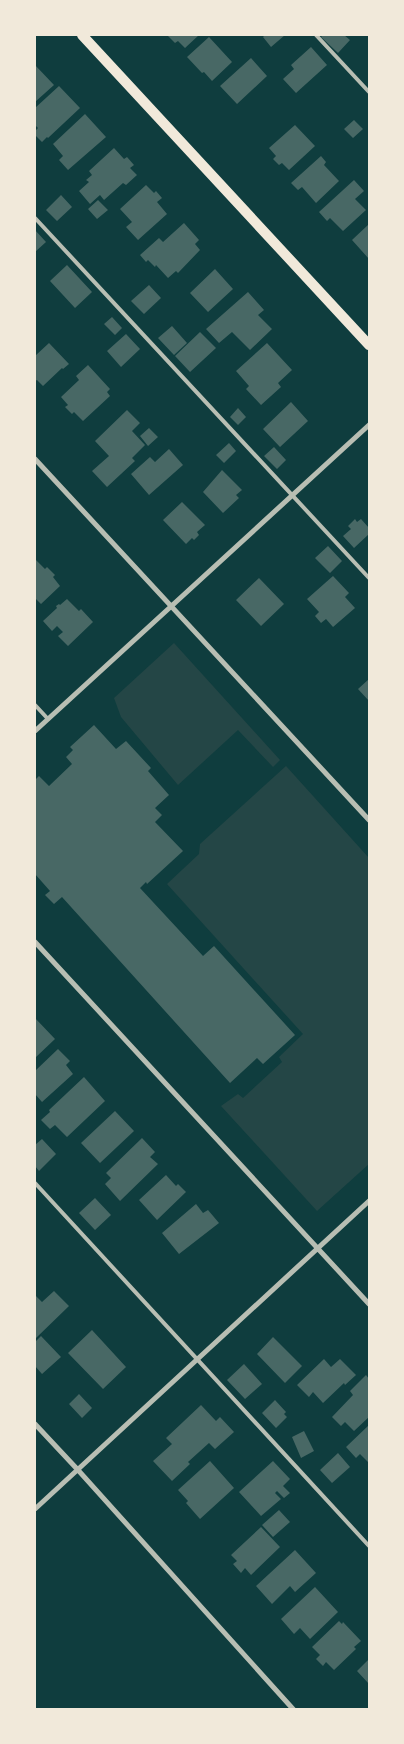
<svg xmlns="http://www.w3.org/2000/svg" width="404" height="1744" font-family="'Noto Sans',sans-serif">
<rect width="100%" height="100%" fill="#0f3d3e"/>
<!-- green -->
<path fill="#244646" d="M174 643 280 760 273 767 238 730 178 785 121 717 114 698Z
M286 766 369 858V1164L317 1211 221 1106 238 1094 243 1098 282 1062 279 1057 303 1034 167 884 199 854 200 844Z"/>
<!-- building -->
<path fill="#486865" d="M167 35H199L185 48 178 41 175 43Z
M265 35H285L271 47 263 37Z
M323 35H344L350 40 338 53 321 37Z
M209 37 232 62 212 81 204 72 202 73 187 57Z
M311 47 327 65 296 93 283 79 294 69 291 65Z
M251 58 267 76 237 104 220 86Z
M35 65 54 85 35 102Z
M59 86 80 108 48 138 47 137 42 142 35 135V131L38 128 35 125V108Z
M85 114 106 137 68 170 59 160 63 156 53 144Z
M354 120 363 129 353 138 344 129Z
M295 125 315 146 289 170 282 163 279 165 273 159 276 156 269 148Z
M114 148 124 159 127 157 134 165 130 168 137 175 126 185 123 183 104 200 100 195 90 204 79 191 89 182 86 180 92 175 89 171Z
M321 156 326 162 324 165 339 181 316 203 302 187 298 190 291 183Z
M354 180 364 191 355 199 366 210 343 231 330 218 327 221 319 212Z
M146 185 154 193 156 191 162 198 157 202 167 214 138 240 126 227 132 222 120 209Z
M61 195 72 207 57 221 46 210Z
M98 200 108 210 97 219 88 209Z
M184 223 199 240 195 244 200 250 178 273 176 271 168 278 156 265 155 267 148 260 146 262 140 255 159 238 163 242Z
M369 224V259L352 240Z
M35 230 46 242 35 252Z
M67 265 92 292 75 308 50 281Z
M215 269 233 289 208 312 190 293Z
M149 285 161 298 144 314 131 301Z
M248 292 264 310 258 315 272 329 250 350 232 332 219 343 206 329Z
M112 317 122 328 115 335 104 324Z
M172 326 187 343 174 355 158 338Z
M200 332 216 348 190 372 175 356Z
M126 334 140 349 121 367 107 351Z
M49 343 69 364 63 369 62 368 43 386 37 380 35 381V356Z
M267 343 292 370 278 383 281 387 261 405 246 389 249 386 236 371Z
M88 365 110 389 107 392 110 396 83 421 74 412 72 414 65 407 68 405 61 397 79 380 76 376Z
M291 402 308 421 280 447 263 429Z
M238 408 246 417 238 425 230 417Z
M127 410 140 423 132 431 145 445 132 458 135 461 107 487 92 471 109 456 95 441Z
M149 428 158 437 148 446 140 436Z
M229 443 236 451 224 463 216 455Z
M274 447 286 460 277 469 264 456Z
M169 449 183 465 149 495 131 474 150 457 155 462Z
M222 470 242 490 236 495 239 498 223 513 203 492Z
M182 502 205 525 197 532 199 535 194 540 192 538 186 544 163 520Z
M355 519 357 522 361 519 369 528V534L354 548 343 536 351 529 348 526Z
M328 546 342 561 330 573 315 558Z
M36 560 45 569 47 567 55 575 53 577 60 586 41 604 35 598V561Z
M333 576 349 593 345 597 355 608 333 627 326 619 321 623 315 616 319 612 307 599Z
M259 578 284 604 261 626 236 600Z
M67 599 79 611 81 609 93 622 68 646 58 636 63 632 57 626 52 631 43 621 57 608 56 606 59 604 60 605Z
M369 679V701L358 689Z
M94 725 116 749 126 741 151 768 148 771 169 795 155 808 162 815 155 822 183 851 147 884 146 882 140 888 203 956 214 946 295 1035 263 1064 257 1058 230 1083 62 897 54 904 45 895 50 891 35 874V780L39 776 49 786 72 764 66 757 73 750 70 747Z
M35 1018 55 1039 35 1058Z
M58 1049 70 1061 66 1065 73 1074 42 1102 35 1094V1071Z
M84 1077 105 1101 67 1137 55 1125 50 1129 41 1120 50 1112 49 1110Z
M115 1111 134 1131 100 1163 81 1143Z
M142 1138 155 1152 150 1157 158 1164 120 1201 105 1184 111 1178 106 1173Z
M42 1139 56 1154 39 1171 35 1166V1145Z
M166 1175 176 1186 178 1184 186 1192 157 1220 139 1200Z
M95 1198 111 1215 95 1230 79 1213Z
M196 1204 203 1213 208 1210 219 1223 179 1254 162 1233Z
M54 1291 69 1306 35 1339V1295L42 1302Z
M92 1330 126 1367 103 1389 68 1353Z
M41 1336 61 1357 42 1374 35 1366V1342Z
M273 1337 302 1366 285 1383 257 1354Z
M324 1359 331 1367 340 1359 356 1375 345 1385 344 1383 323 1403 313 1392 309 1397 297 1385Z
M244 1364 262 1384 245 1399 227 1380Z
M366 1375 369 1379V1417L354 1431 345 1422 341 1426 332 1417 353 1395 350 1391Z
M79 1394 92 1408 82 1418 69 1404Z
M275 1400 286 1412 284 1414 287 1417 276 1428 262 1413Z
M201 1405 216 1421 220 1417 234 1432 215 1449 209 1443 188 1462 190 1464 172 1481 153 1461 172 1444 166 1438Z
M369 1425V1463L360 1454 356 1458 346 1447Z
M304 1431 314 1451 301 1458 292 1437Z
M338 1453 350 1467 332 1483 320 1470Z
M210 1461 234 1488 200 1519 186 1503 188 1501 178 1490Z
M273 1461 290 1479 283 1486 290 1493 284 1498 277 1491 275 1493 281 1499 261 1516 239 1492Z
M279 1510 290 1522 273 1537 262 1525Z
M261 1527 280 1547 251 1575 245 1568 241 1573 233 1564 237 1561 231 1555Z
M295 1550 316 1573 295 1592 290 1586 272 1604 256 1586Z
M315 1587 338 1612 310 1639 300 1628 294 1634 281 1619Z
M339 1621 342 1624 343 1622 361 1641 354 1647 356 1649 334 1670 326 1662 323 1666 316 1659 320 1655 312 1647Z
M369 1659V1684L357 1671Z"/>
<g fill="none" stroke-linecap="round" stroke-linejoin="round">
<!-- service -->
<path stroke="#b8beb3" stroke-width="4" d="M316 35 369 92
M35 218 369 578
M35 705 48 719
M35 1183 369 1546"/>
<!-- minor -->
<path stroke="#b8beb3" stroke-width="5" d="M35 459 369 820
M35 731 369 425
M35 942 369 1304
M35 1424 78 1470 293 1709
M35 1509 369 1201"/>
<!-- secondary -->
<path stroke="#f1e9da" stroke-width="10" d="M82 35 369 345"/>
</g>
<!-- border -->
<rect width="404" height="1744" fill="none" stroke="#f1e9da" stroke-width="72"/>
</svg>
